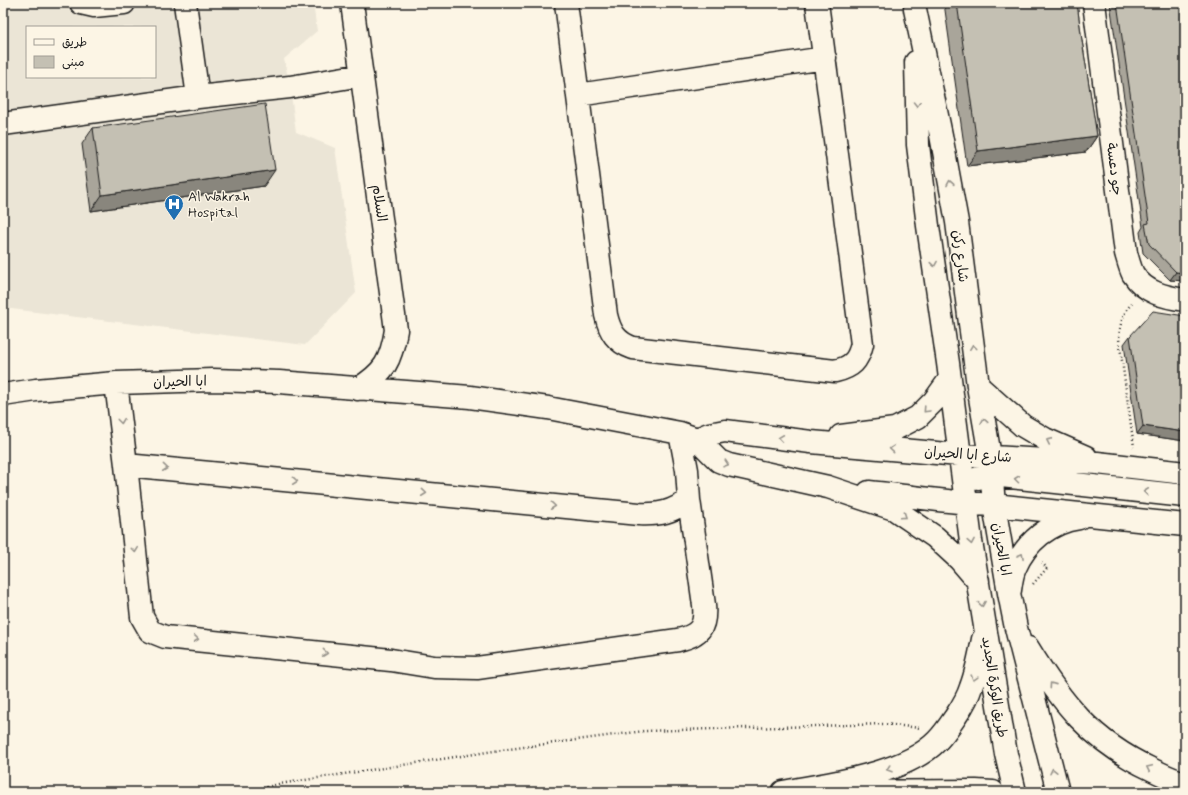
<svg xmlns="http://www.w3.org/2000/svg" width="1188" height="795" font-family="Mynerve,'Playpen Sans Arabic',sans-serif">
<rect width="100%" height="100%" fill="#fcf5e5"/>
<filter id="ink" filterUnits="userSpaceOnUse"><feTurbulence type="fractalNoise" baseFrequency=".025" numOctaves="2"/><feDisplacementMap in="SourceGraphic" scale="8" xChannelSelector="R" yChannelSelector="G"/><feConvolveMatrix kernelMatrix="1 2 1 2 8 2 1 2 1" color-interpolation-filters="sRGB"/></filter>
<g filter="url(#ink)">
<!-- built -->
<path fill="#ebe5d6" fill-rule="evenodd" d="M3 3H313L317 31 284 59 290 87 296 132 335 148 356 293 305 345 3 308ZM27 27H155V77H27Z"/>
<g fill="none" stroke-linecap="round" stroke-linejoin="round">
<!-- minor casing -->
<g stroke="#1c1c1c" stroke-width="25">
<path id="minor" d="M81 3 94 6 124 3
M185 3 198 97
M352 3 396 330C391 361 385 372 358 389
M566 3 606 315C610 332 616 342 633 348L835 371C852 367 858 361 862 344L817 3
M1094 3 1126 253C1128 260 1130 268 1133 274 1145 293 1165 297 1185 300
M915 9 941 135 957 222 978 386 990 456 994 505 1009 593 1016 628 1058 792
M916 62 918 145 928 226 948 363 971 541 1006 754 1015 792
M578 95 825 58
M3 124 198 97 290 87 362 75
M116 383 126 465 142 617 150 631 165 637 391 660 434 667 477 668 678 640C700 635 706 627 704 605L689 500 687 470 680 433
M978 386 1023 426 1045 439 1086 457
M3 395 36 390 116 383 213 380 279 382 470 397 548 408 680 433 697 439 719 461 729 465 828 487 894 509 935 537 960 560 978 581
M841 436 895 429 918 417 934 401 950 379
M697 439 709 434 725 431 811 442 959 455 1097 463 1185 473
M126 465 639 514C660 515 672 512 689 500
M978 478 992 475 1185 496
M869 492C911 496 952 503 994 505L1185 525
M1010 590C1011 583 1012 574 1015 568 1026 542 1050 522 1079 518
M1028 648C1061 702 1091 741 1151 769 1162 774 1173 780 1185 783
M783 792C829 783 904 775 937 741 945 733 950 725 956 716 962 707 968 697 971 687 977 671 980 655 983 639
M832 792 976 791 993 792"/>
</g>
<!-- path -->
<path stroke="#1c1c1c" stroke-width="2.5" stroke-dasharray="1 3" stroke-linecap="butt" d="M1132 303C1122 314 1120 325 1119 339L1134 447
M1033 584 1047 568 1042 563
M247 792 279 784 494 751 644 731 885 724 920 728"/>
<!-- minor -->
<use href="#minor" stroke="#fcf5e5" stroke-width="22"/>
</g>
<!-- wall -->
<path fill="#a9a59a" stroke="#1c1c1c" d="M944 3H1077L1081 34 1097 136 1086 152 967 166Z
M1110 3H1185V281L1170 280 1143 253 1140 232 1143 227Z
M93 128 264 186 91 211 82 144Z
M1185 316V441L1137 434 1124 344 1130 336Z"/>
<!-- shaded-wall -->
<path fill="#89867d" stroke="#1c1c1c" d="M1097 136 1086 152 967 166 978 151Z
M275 170 264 186 91 211 102 195Z
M1176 272 1185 273V281L1170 280Z
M1143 426 1185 432V441L1137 434Z"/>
<!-- building -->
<path fill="#c4c0b3" stroke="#1c1c1c" d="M957 3H1077L1081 34 1097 136 978 151Z
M1117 3H1185V273L1176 272 1149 244 1145 224 1149 223Z
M265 104 275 170 102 195 93 128Z
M1153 311 1185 316V432L1143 426 1130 336Z"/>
<!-- one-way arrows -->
<defs><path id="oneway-chevron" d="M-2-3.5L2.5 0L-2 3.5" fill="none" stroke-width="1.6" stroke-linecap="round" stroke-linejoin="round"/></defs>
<g stroke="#97938b">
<use href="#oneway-chevron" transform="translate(917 104) rotate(89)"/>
<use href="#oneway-chevron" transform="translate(950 183) rotate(-100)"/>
<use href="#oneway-chevron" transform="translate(934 264) rotate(81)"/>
<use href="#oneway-chevron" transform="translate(973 347) rotate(-97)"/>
<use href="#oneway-chevron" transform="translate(926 410) rotate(133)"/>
<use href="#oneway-chevron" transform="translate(121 421) rotate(83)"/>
<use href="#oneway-chevron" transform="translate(984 421) rotate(-100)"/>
<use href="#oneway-chevron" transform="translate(781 438) rotate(-172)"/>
<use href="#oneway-chevron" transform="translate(1049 441) rotate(-155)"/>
<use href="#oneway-chevron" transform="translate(892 449) rotate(-175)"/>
<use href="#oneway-chevron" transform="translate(726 464) rotate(18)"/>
<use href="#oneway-chevron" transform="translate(165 468) rotate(6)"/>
<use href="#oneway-chevron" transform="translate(1017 479) rotate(-173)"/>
<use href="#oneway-chevron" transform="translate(295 481) rotate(6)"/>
<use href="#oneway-chevron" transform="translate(1146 492) rotate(-174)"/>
<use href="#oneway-chevron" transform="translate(424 493) rotate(6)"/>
<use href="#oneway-chevron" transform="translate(553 506) rotate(6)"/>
<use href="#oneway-chevron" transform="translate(904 516) rotate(34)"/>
<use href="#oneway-chevron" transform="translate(971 542) rotate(80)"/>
<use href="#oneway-chevron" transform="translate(135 550) rotate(84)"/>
<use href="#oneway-chevron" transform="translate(1021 556) rotate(-61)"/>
<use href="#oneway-chevron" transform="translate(982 604) rotate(81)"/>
<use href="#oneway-chevron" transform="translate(196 639) rotate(6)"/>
<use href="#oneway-chevron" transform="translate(325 653) rotate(6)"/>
<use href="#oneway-chevron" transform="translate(974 678) rotate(106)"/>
<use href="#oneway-chevron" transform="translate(1052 685) rotate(-125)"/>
<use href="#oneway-chevron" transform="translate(1149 768) rotate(-155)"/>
<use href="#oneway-chevron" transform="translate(889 769) rotate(161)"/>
<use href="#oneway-chevron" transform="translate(1053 771) rotate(-103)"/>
</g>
</g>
<!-- icons -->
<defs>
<g id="hospital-pin" transform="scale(1)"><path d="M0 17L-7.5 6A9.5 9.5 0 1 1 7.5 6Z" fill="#1f6fb2" stroke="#fcf5e5"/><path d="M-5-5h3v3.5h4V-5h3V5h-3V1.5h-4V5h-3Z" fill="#fff"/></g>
</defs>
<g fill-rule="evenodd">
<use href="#hospital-pin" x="174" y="204"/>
</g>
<g text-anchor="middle" stroke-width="3" stroke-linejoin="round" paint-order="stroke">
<!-- street labels -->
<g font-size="14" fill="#1c1c1c" stroke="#fcf5e5">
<text transform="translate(1115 169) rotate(83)" y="5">جو دعسة</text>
<text transform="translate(380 203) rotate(82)" y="5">السلام</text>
<text transform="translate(961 256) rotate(83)" y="5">شارع ركن</text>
<text transform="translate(180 381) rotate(-1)" y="5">ابا الحيران</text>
<text transform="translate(968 454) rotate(4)" y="5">شارع ابا الحيران</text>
<text transform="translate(1002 549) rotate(80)" y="5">ابا الحيران</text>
<text transform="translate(995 687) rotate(81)" y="5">طريق الوكرة الجديد</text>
</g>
<!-- poi labels -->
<g font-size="14" fill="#1c1c1c" stroke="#fcf5e5" text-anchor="start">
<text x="188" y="201">Al Wakrah<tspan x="188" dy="16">Hospital</tspan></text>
</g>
</g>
<!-- margin -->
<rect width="1188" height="795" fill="none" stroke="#fcf5e5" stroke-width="16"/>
<rect x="8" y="8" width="1172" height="779" fill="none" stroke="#1c1c1c" stroke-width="1.5" filter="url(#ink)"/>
<!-- legend -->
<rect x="26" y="26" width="130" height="52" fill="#fcf5e5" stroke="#a29e95"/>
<rect x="34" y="39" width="20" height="6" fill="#fcf5e5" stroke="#a29e95"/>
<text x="62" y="46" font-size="12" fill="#1c1c1c">طريق</text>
<rect x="34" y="56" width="20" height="12" fill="#c4c0b3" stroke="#a29e95"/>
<text x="62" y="66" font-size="12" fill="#1c1c1c">مبنى</text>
</svg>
